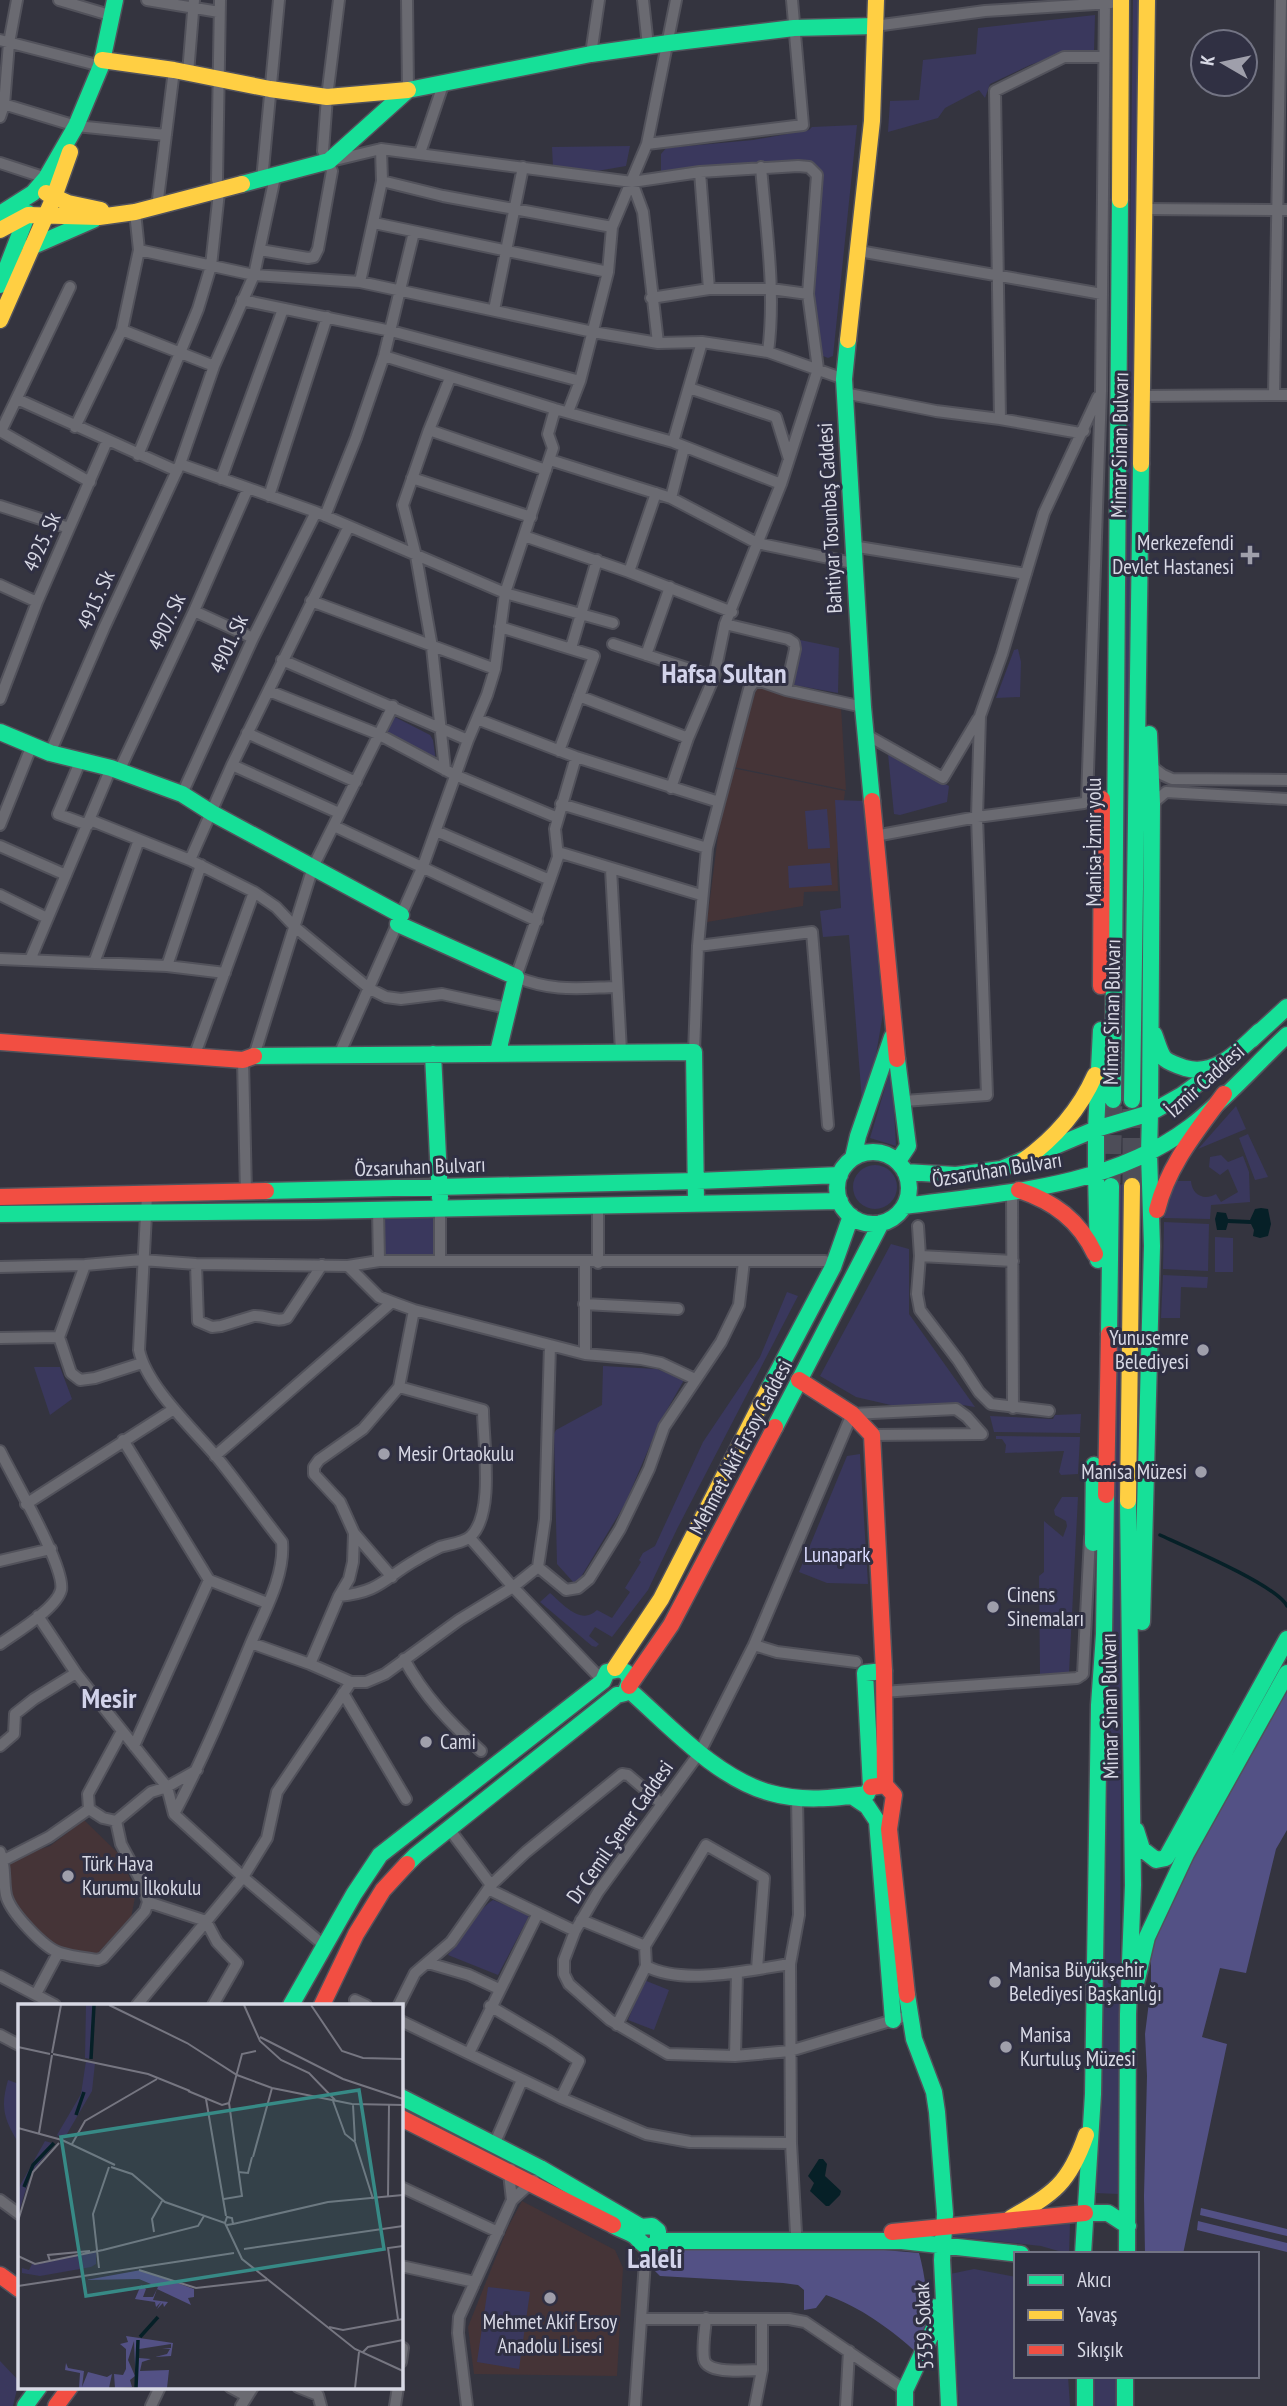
<svg xmlns="http://www.w3.org/2000/svg" width="1287" height="2406" font-family="'PT Sans Narrow',sans-serif">
<rect width="100%" height="100%" fill="#34343f"/>
<!-- education -->
<path fill="#453437" d="M757 687 841 707 846 790 733 767Z
M732 768 845 791 837 860 838 891 804 892 803 906 707 922 718 835Z
M84 1820 120 1855 136 1892 131 1918 94 1957 59 1947 35 1931 9 1896 6 1860 50 1846Z
M522 2201 615 2250 623 2268 617 2376 474 2374 468 2327 508 2227Z"/>
<!-- green -->
<path fill="#3a385d" d="M1133 0H1139L1126 1101H1120Z
M1095 15 1094 51H1070L1030 65 990 84 985 98 979 90 945 108 938 118 888 132 890 101 919 100 923 60 976 54 978 28Z
M857 125 833 356 828 358 823 356 811 300 816 170 814 164H720L680 170 661 176V154L666 148 753 140 809 130 812 127Z
M630 146 626 166 597 171 553 167 552 147Z
M800 640 839 648 838 693 794 685Z
M1018 649 1021 662 1020 697 996 698 1014 650Z
M393 716 430 735 433 740 436 761 385 734Z
M888 754 949 786 947 802 900 815 894 814Z
M835 800 863 801 883 1014 874 1066 862 1101 849 935 823 937 820 911 841 908Z
M827 809 830 848 808 849 805 811Z
M830 863 832 885 789 888 788 866Z
M892 1070 896 1146 870 1138 890 1071Z
M1236 1106 1246 1129 1198 1149Z
M1248 1134 1268 1177 1255 1180 1239 1138Z
M1221 1155 1228 1162 1243 1156 1249 1172 1250 1202 1211 1205 1210 1219 1164 1218 1168 1193 1176 1181H1191C1192 1195 1204 1201 1216 1194L1221 1202 1238 1192 1228 1169 1220 1175 1209 1167 1210 1157Z
M853 1187a22 22 0 1 1 44 0a22 22 0 1 1-44 0Z
M1124 1184 1119 2194 1095 2193 1118 1185Z
M381 1217H436V1257L385 1258Z
M1164 1222 1209 1224 1208 1271 1163 1269Z
M1215 1237 1233 1238V1272H1215Z
M891 1244 909 1249V1314L975 1407 950 1403 895 1406 856 1397 820 1376Z
M1163 1275 1208 1277 1207 1288 1181 1287 1180 1318H1161Z
M787 1292 798 1296 677 1529 648 1590 612 1637 595 1627 589 1636 599 1644 596 1647 592 1646 540 1602 550 1593C563 1604 581 1626 597 1610L612 1618 630 1592 625 1588 641 1562 639 1560 643 1553 655 1546 703 1442 760 1357Z
M603 1366 657 1369 684 1380 660 1422 625 1504 581 1577 574 1583 557 1564 554 1434 556 1430 602 1405Z
M34 1367H60L72 1399 50 1415Z
M1081 1414 1080 1433 994 1432 990 1416 1053 1419 1055 1415Z
M996 1436 1080 1437 1078 1474 1061 1475 1059 1472 1064 1451 1005 1453 1006 1445 1002 1439H996Z
M860 1454 868 1584 827 1583 799 1572 847 1456Z
M1062 1497H1078L1069 1673 1040 1674 1039 1576 1044 1572V1521L1063 1537 1067 1526 1066 1521 1055 1515 1054 1510Z
M493 1900 530 1914 498 1975 448 1955C461 1939 477 1910 493 1900Z
M644 1980 669 1990 654 2030 628 2020Z
M8 2080 19 2084V2144C4 2119 0 2108 8 2080Z
M1070 2223 1069 2254 1041 2246 948 2236V2232L1001 2231Z
M974 2269 1016 2277V2376H1068L1070 2406H959L950 2274Z
M488 2287 530 2292 519 2369 477 2362Z
M0 2361 19 2381 13 2406H0Z
M1090 2376H1116V2406H1091Z"/>
<!-- forest -->
<path fill="#535185" d="M1287 1690V1830L1276 1849 1246 1973 1220 1968 1202 2037 1227 2044 1183 2254H1145L1144 2196 1147 2076 1145 2034 1151 1986V1946L1190 1861Z
M1201 2208 1287 2229V2236L1200 2215Z
M1198 2221 1287 2243V2252L1197 2230Z
M685 2246 884 2250 919 2253C928 2286 931 2321 917 2353 892 2330 859 2306 826 2295L816 2308 804 2310V2290L798 2285 783 2283 660 2276 653 2269 655 2255 662 2248Z"/>
<!-- water -->
<path fill="#062027" d="M1261 1208 1268 1209 1271 1224 1268 1236 1260 1238 1253 1236 1254 1230 1251 1224 1228 1223 1226 1230H1217L1215 1219 1217 1212 1226 1213 1228 1219 1250 1220 1255 1209Z
M819 2159H823L827 2164 825 2176 841 2191 840 2195 829 2206H826L810 2191 814 2183 808 2176Z"/>
<g fill="none" stroke-linecap="round" stroke-linejoin="round">
<!-- stream -->
<path stroke="#062027" stroke-width="3.5" d="M1160 1535C1184 1546 1278 1586 1287 1606"/>
<!-- highway-tunnel -->
<path stroke="#4d4d58" stroke-width="19" stroke-dasharray="19 10" stroke-linecap="butt" d="M1111 1183 1113 1100
M1132 1186V1103"/>
<!-- street casing -->
<g stroke="#52525b" stroke-width="14">
<path id="street" d="M59 0 113 16
M147 0 219 12
M407 0 408 90
M643 0 648 46
M875 26 985 11 1111 3
M0 40 101 66
M591 54 599 0
M188 73 194 0
M0 103 76 126 166 135
M0 117 4 105 9 43 17 0
M647 144 803 125 792 0
M420 153 444 82
M331 161 381 149 632 182 700 172 798 166 809 167 817 175 808 294 818 369 781 484 725 624 714 677 688 738 671 788
M0 163 46 178
M761 167C766 229 776 291 768 352
M700 172 709 289
M217 180 220 0
M262 180 279 0
M382 181 443 196 612 227
M632 182 643 212 658 343
M157 207 174 70
M1143 209 1287 210
M374 223 608 272
M139 250 254 275 360 282 593 332 658 343 702 342 768 352 844 379
M260 250 308 258 314 257 318 249 332 171 323 151 327 97 339 0
M859 251 1102 294
M360 282 382 181 381 149
M651 298 709 289H771L808 294
M242 300 391 331 580 381
M494 310 523 167
M122 330 214 366
M384 356 555 409 673 442 781 484
M689 388 776 417 789 459
M844 393 936 411 1000 419 1080 433 1084 431
M1274 394 1281 0
M1142 396 1287 395
M17 399 177 471
M568 412 580 381 608 272 612 227 647 144 676 0
M1000 419 995 91 1064 57H1104
M75 427 122 330 139 250 135 212
M429 430 546 470
M0 431 90 482
M1 431 70 287
M673 442 702 342
M138 455 198 309 211 266 219 192
M550 460 671 498 757 543 853 563
M180 464 316 512 505 593 613 623
M412 478 531 517
M221 479 283 309
M269 496 327 317
M671 498 684 448
M0 506 69 528
M325 516 356 438 384 356 414 232
M524 536 629 572 732 612
M852 546 1026 574
M629 572 656 493
M0 585 37 602
M311 601 495 669
M194 611 253 638
M725 624 788 639 794 643 795 649 786 690
M500 627 594 656 559 751
M613 644 714 677
M571 648 597 560
M646 655 670 587
M282 660 468 740
M269 691 378 734 455 775 558 818
M579 696 688 738
M0 699 37 602 107 441
M477 719 576 757 719 802
M247 733 356 782
M865 734 943 778 978 719
M50 753 104 628 180 464 214 366 254 275 275 177
M576 757 555 829 558 857 516 977C553 992 578 988 616 987
M80 762 58 814 88 825
M232 765 339 813
M1151 766 1163 775 1172 779 1287 780
M445 770 432 647 416 556 403 505 429 430 450 378
M119 771 194 611 248 488
M182 794 253 638 316 512
M561 804 707 848
M1152 804 1166 792 1287 799
M90 820 190 860 254 892 276 907 295 927 370 989 386 997 401 999 442 994 507 1008
M0 825 32 745
M334 826 537 921
M436 831 550 880
M875 836 977 817 1084 803 1087 800 1101 391 1105 0
M0 846 66 875
M558 852 701 895
M190 860 232 765 349 526
M611 869 621 1051
M0 895 47 918
M698 946 812 932 828 1125
M0 959 167 966 225 973
M30 960 111 768
M94 963 139 840
M167 966 201 865
M694 1052 698 946 707 848 749 689 754 682H763L786 690 863 707
M339 1055 423 866 468 740 487 695 495 669 505 593 553 448 548 434 555 409
M254 1056 313 867 393 706
M194 1057 254 892
M243 1060 246 1193
M904 1101 987 1095 977 817 980 716 1002 654 1044 513 1098 397
M1012 1192 1013 1408
M147 1195 139 1350C146 1385 191 1427 215 1455 238 1483 259 1513 282 1542 285 1576 264 1612 251 1643 227 1701 203 1759 174 1814
M440 1207V1261
M378 1209 379 1261
M918 1226 920 1256 917 1294 920 1310 958 1360 979 1392 991 1404 1049 1411
M920 1256 1013 1261
M598 1263V1204
M196 1264 198 1321 212 1327 221 1326 254 1316C267 1315 275 1323 287 1318L322 1265
M85 1265 59 1337 71 1373 80 1380 95 1378 142 1363
M348 1266 379 1261H825
M0 1267 85 1265 142 1260 196 1264 348 1266 379 1297 392 1302 414 1310 550 1345 545 1519 538 1567 513 1587 459 1620 385 1674 366 1682H351L310 1664 251 1643
M584 1304 678 1309
M0 1338 59 1337
M550 1345 585 1354 641 1359 661 1363 695 1379
M585 1354V1263
M399 1387 414 1310
M872 1435 982 1434
M123 1440 209 1580 267 1603
M0 1451C12 1476 66 1568 61 1590 56 1609 15 1633 0 1644
M215 1456 392 1302
M26 1504 174 1409
M354 1533 392 1577
M470 1538 513 1587 603 1681
M0 1561 51 1549
M538 1567 566 1590 578 1588 589 1579 620 1529 649 1469 664 1427 721 1342 739 1305 744 1261
M38 1616 76 1673 167 1787 174 1814 243 1877 326 1947
M754 1645 777 1652 856 1662
M404 1659C424 1696 450 1723 481 1751
M310 1664 339 1596 349 1579 353 1562 354 1533 340 1502 314 1474V1467L319 1460 363 1429 399 1387 483 1410C483 1442 495 1513 471 1536 464 1543 449 1544 440 1547 432 1551 424 1555 416 1560 384 1578 381 1592 339 1596
M883 1692 1077 1678 1083 1674 1090 1538
M343 1693 406 1799
M122 1731 88 1794 89 1809 103 1818 116 1821 121 1844 142 1883 148 1902
M0 1746 14 1734 15 1714 34 1699 76 1673
M134 1746 209 1580
M116 1821 151 1792 167 1787 197 1770
M450 1830 491 1885
M0 1852C6 1866 3 1881 6 1895 10 1912 44 1948 60 1953 72 1957 86 1958 98 1960L103 1958 145 1911 148 1902 206 1921 217 1942 237 1963 213 2005
M0 1862 49 1837 89 1809
M488 1889 575 1931
M581 1920 645 1946 646 1966C683 1986 750 1970 790 1964L791 2143 796 2233
M645 1946 706 1845 764 1878 757 1969
M428 1963 469 1975 499 1989
M790 1964 799 1915 797 1797
M0 1976 55 2005
M36 1994 58 1953
M355 2000 366 2005
M137 2005 243 1877 267 1838 277 1792 351 1682
M399 2005 415 1973 451 1942 491 1885 526 1852 622 1774 628 1775 662 1804
M490 2006 549 2041 579 2061 561 2098
M900 2018 790 2051 735 2056 668 2054 610 2020 569 1984 564 1974V1960L575 1931 598 1892 700 1752 754 1645 852 1414 956 1409 967 1417 982 1434
M401 2021 561 2098 646 2134 690 2142 791 2143
M617 2025 646 1966
M0 2035 19 2045
M469 2053 538 1913
M735 2056 737 1973
M494 2145 522 2080
M511 2169 509 2173 512 2200
M401 2187 498 2232
M0 2200 19 2214
M401 2266 475 2282
M706 2318C705 2331 702 2347 704 2359 707 2375 748 2370 762 2370
M642 2319H789L805 2322 905 2390
M401 2347 403 2348 401 2362
M230 2387 247 2396
M298 2387 318 2395 321 2406
M151 2406 160 2387
M241 2406 253 2387
M395 2406 398 2387
M467 2406 458 2333 459 2317 512 2200 534 2180
M635 2406 646 2247
M755 2406 762 2370V2319
M846 2406 849 2351"/>
</g>
<!-- fast casing -->
<g stroke="#52525b" stroke-width="19">
<path id="fast" d="M242 184 329 161 408 90 591 54 669 43 794 28 875 26
M0 214 33 193 46 178 76 126 101 66 115 0
M31 247 93 220
M0 285 28 213
M848 340 844 379 863 707 872 801
M0 732 50 753 111 768 182 794 212 813 401 915
M1149 734 1152 804 1150 1113
M398 924 516 977 498 1052
M1154 1034C1157 1041 1160 1054 1165 1059 1170 1063 1179 1066 1185 1068 1216 1077 1239 1050 1260 1031
M1251 1040 1287 1007
M433 1054 440 1198
M254 1056 694 1052 696 1202
M897 1059 908 1146 898 1161
M1113 1100 1120 200
M1132 1100 1141 464
M1096 1129V1173
M1096 1129 1101 1030
M837 1188a36 36 0 1 1 72 0a36 36 0 1 1-72 0Z
M1149 1154 1150 1113
M853 1158 858 1136 892 1037
M905 1172 956 1175 1001 1169 1096 1129 1150 1113 1182 1095 1222 1066
M1096 1173 1098 1260
M266 1191 697 1181 840 1175
M904 1206C1001 1193 1109 1188 1190 1127 1225 1100 1255 1065 1287 1035
M0 1214 317 1211 840 1201
M1109 1334 1111 1186
M768 1390 833 1267 851 1216
M775 1427 881 1223
M1093 1543 1094 1465
M1142 1622 1152 1246 1149 1154
M628 1689C669 1725 717 1779 771 1793 802 1802 835 1798 867 1794
M867 1793 871 1787 865 1673 884 1671
M852 1796 867 1806 877 1821 893 2020
M1136 1830 1142 1849 1156 1860 1166 1858 1287 1639
M1135 1988 1147 1937 1186 1854 1287 1673
M907 1995 914 2039 934 2092 937 2112 945 2214 942 2260 949 2406
M291 2005 354 1894 380 1855 603 1681 607 1672 620 1669 627 1673 630 1681 625 1693 617 1695 416 1855 407 1864
M401 2097 540 2168 641 2227 652 2226 658 2231V2241
M1085 2213H1108L1128 2226
M613 2225C619 2229 629 2232 635 2236 643 2244 647 2252 658 2241H902L1021 2254
M1083 2254 1093 2094 1099 1705 1104 1634 1106 1495
M1127 2254 1128 2014 1133 1885 1128 1501
M1085 2376V2406
M1125 2376V2406
M25 2406 39 2387
M905 2406V2390L936 2324V2307"/>
</g>
<!-- slow casing -->
<g stroke="#52525b" stroke-width="19">
<path id="slow" d="M102 60 174 70 270 89 327 97 408 90
M46 193 68 203 101 210
M1120 200 1121 0
M0 230 28 215 99 217 135 212 242 184
M0 320 54 197 70 152
M848 340 872 121 876 0
M1141 464 1147 0
M1023 1161C1055 1138 1079 1111 1095 1075
M1128 1501 1132 1186
M615 1668 661 1599 768 1390
M1011 2218C1054 2193 1069 2184 1086 2135"/>
</g>
<!-- jam casing -->
<g stroke="#52525b" stroke-width="19">
<path id="jam" d="M872 801 897 1059
M1101 986 1102 799
M0 1042 243 1060 254 1056
M1019 1190C1054 1202 1079 1220 1095 1254
M0 1197 266 1191
M1157 1210C1168 1165 1197 1131 1224 1094
M799 1380 852 1414 872 1435 884 1671 885 1785
M1106 1495 1109 1334
M629 1686 671 1625 775 1427
M871 1787 885 1785 894 1795 889 1829 907 1995
M322 2005 356 1934 383 1890 407 1864
M401 2118 613 2225
M892 2232 1085 2213
M0 2275 19 2289
M56 2406 70 2387"/>
</g>
<!-- street -->
<use href="#street" stroke="#6a6a71" stroke-width="10"/>
<!-- fast -->
<use href="#fast" stroke="#16e098" stroke-width="16"/>
<!-- slow -->
<use href="#slow" stroke="#ffcf43" stroke-width="16"/>
<!-- jam -->
<use href="#jam" stroke="#f24e42" stroke-width="16"/>
</g>
<!-- markers -->
<g fill="#9f9fab" stroke="#303043" stroke-width="2.5">
<path d="M1246.5 544.5h7v7h7v7h-7v7h-7v-7h-7v-7h7z"/>
<circle cx="1203" cy="1350" r="7"/>
<circle cx="384" cy="1454" r="7"/>
<circle cx="1201" cy="1472" r="7"/>
<circle cx="993" cy="1607" r="7"/>
<circle cx="426" cy="1742" r="7"/>
<circle cx="68" cy="1876" r="7"/>
<circle cx="995" cy="1982" r="7"/>
<circle cx="1006" cy="2047" r="7"/>
<circle cx="550" cy="2298" r="7"/>
</g>
<g text-anchor="middle" stroke-width="6" stroke-linejoin="round" paint-order="stroke">
<!-- street labels -->
<g font-size="21" fill="#d8d9e5" stroke="#303043">
<text transform="translate(1120 445) rotate(-89)" y="7">Mimar Sinan Bulvarı</text>
<text transform="translate(830 518) rotate(-93)" y="7">Bahtiyar Tosunbaş Caddesi</text>
<text transform="translate(42 542) rotate(-66)" y="7">4925. Sk</text>
<text transform="translate(96 600) rotate(-66)" y="7">4915. Sk</text>
<text transform="translate(167 622) rotate(-65)" y="7">4907. Sk</text>
<text transform="translate(229 644) rotate(-65)" y="7">4901. Sk</text>
<text transform="translate(1094 842) rotate(-90)" y="7">Manisa-İzmir yolu</text>
<text transform="translate(1112 1012) rotate(-89)" y="7">Mimar Sinan Bulvarı</text>
<text transform="translate(1205 1081) rotate(-42)" y="7">İzmir Caddesi</text>
<text transform="translate(420 1167) rotate(-2)" y="7">Özsaruhan Bulvarı</text>
<text transform="translate(997 1170) rotate(-9)" y="7">Özsaruhan Bulvarı</text>
<text transform="translate(741 1447) rotate(-62)" y="7">Mehmet Akif Ersoy Caddesi</text>
<text transform="translate(1110 1706) rotate(-91)" y="7">Mimar Sinan Bulvarı</text>
<text transform="translate(620 1832) rotate(-55)" y="7">Dr Cemil Şener Caddesi</text>
<text transform="translate(924 2326) rotate(-93)" y="7">5359. Sokak</text>
</g>
<!-- poi labels -->
<g font-size="21" fill="#d8d9e5" stroke="#303043" text-anchor="start">
<text x="1234" y="550" text-anchor="end">Merkezefendi<tspan x="1234" dy="24">Devlet Hastanesi</tspan></text>
<text x="1189" y="1345" text-anchor="end">Yunusemre<tspan x="1189" dy="24">Belediyesi</tspan></text>
<text x="398" y="1461">Mesir Ortaokulu</text>
<text x="1187" y="1479" text-anchor="end">Manisa Müzesi</text>
<text x="1007" y="1602">Cinens<tspan x="1007" dy="24">Sinemaları</tspan></text>
<text x="440" y="1749">Cami</text>
<text x="82" y="1871">Türk Hava<tspan x="82" dy="24">Kurumu İlkokulu</tspan></text>
<text x="1009" y="1977">Manisa Büyükşehir<tspan x="1009" dy="24">Belediyesi Başkanlığı</tspan></text>
<text x="1020" y="2042">Manisa<tspan x="1020" dy="24">Kurtuluş Müzesi</tspan></text>
<text x="550" y="2329" text-anchor="middle">Mehmet Akif Ersoy<tspan x="550" dy="24">Anadolu Lisesi</tspan></text>
</g>
<!-- park labels -->
<g font-size="21" fill="#d9dafe" stroke="#303043">
<text x="837" y="1562">Lunapark</text>
</g>
<!-- district labels -->
<g font-size="28" font-weight="bold" fill="#d2d3ea" stroke="#303043">
<text x="724" y="683">Hafsa Sultan</text>
<text x="109" y="1708">Mesir</text>
<text x="655" y="2268">Laleli</text>
</g>
</g>
<!-- overview -->
<g transform="translate(18 2004)">
<rect width="385" height="385" fill="#34343f"/>
<path d="M68 1H75L72 55 67 54ZM68 57 77 59 74 87 46 135 39 131 63 90ZM27 137 37 140 13 169 0 211V185ZM78 248V260L73 263 22 272 4 269V264L11 266 14 260Z" fill="#3a385d"/>
<path d="M123 266 176 285V293L170 294 173 301 139 285 135 296 150 298 146 303 145 299 139 305 143 298 138 303 137 298 117 295 123 281 128 285 125 293H135L140 283 121 275 68 276ZM108 332 155 339 153 352 137 353 149 350 152 345 144 344H153V340L121 345V354L133 355 124 358 122 367 151 366 149 384H118L116 337 110 356 117 372 112 376 114 383 97 384 96 370 105 371 108 365V345L102 340 110 338ZM48 359 50 364 66 367 64 383 70 368 89 373 94 370 91 384H61L62 369 47 366Z" fill="#535185"/>
<path fill="none" stroke="#062027" stroke-width="3.5" d="M73 55 76 1M58 111 66 88M6 183 15 161 36 139M122 333 140 313M118 384 120 336"/>
<path fill="none" stroke="#767681" stroke-width="2" d="M91 1 169 39 219 71 254 84 334 100 385 101M226 1 242 37 263 56 291 69 317 96M293 1 324 47 345 54 385 55M242 33 325 75 385 95M0 43 32 50M34 49 43 1M35 50 130 70 172 87M170 87 204 101 211 99M188 95 208 212M315 97 327 130 337 138 355 195M335 101 337 137M0 124 44 136 97 161M21 129 34 51M54 140 67 117 139 75M235 153 254 84M93 163 114 170 147 198 207 219 224 255 337 345 385 367M220 168 230 169 234 153M370 193 371 100M206 195 224 192 211 99 224 50 238 47M0 217 15 168 41 139M207 219 209 213 214 214 215 220 209 221M215 220 310 198 385 191M136 228 134 215 144 197M226 245 385 222M0 252 17 260 85 246 180 222 186 212M32 257 30 251 72 247M81 264 75 210 91 163M121 266 178 284 249 276M0 282 216 249M380 315 370 244 385 242M311 323 325 326 385 315M344 349 350 343 385 336M337 384 341 348"/>
<path fill="#378a86" fill-opacity="0.15" stroke="#378a86" stroke-width="3.5" d="M341 86 366 245 68 292 43 133Z"/>
<rect width="385" height="385" fill="none" stroke="#d8d9e5" stroke-width="3.5"/>
</g>
<!-- legend -->
<rect x="1014" y="2252" width="245" height="126" fill="#303043" stroke="#737484" stroke-width="2"/>
<rect x="1028" y="2275" width="35" height="10" fill="#16e098" stroke="#737484" stroke-width="2"/>
<text x="1077" y="2287" font-size="21" fill="#d8d9e5">Akıcı</text>
<rect x="1028" y="2310" width="35" height="10" fill="#ffcf43" stroke="#737484" stroke-width="2"/>
<text x="1077" y="2322" font-size="21" fill="#d8d9e5">Yavaş</text>
<rect x="1028" y="2345" width="35" height="10" fill="#f24e42" stroke="#737484" stroke-width="2"/>
<text x="1077" y="2357" font-size="21" fill="#d8d9e5">Sıkışık</text>
<!-- north arrow -->
<g transform="translate(1224 63) rotate(279)"><circle r="33" fill="#303043" stroke="#737484" stroke-width="2"/>
<path d="M0-5L12 26L0 18L-12 26Z" fill="#9f9fab"/>
<text y="-10" font-size="19" font-weight="bold" text-anchor="middle" fill="#d8d9e5">K</text>
</g>
</svg>
